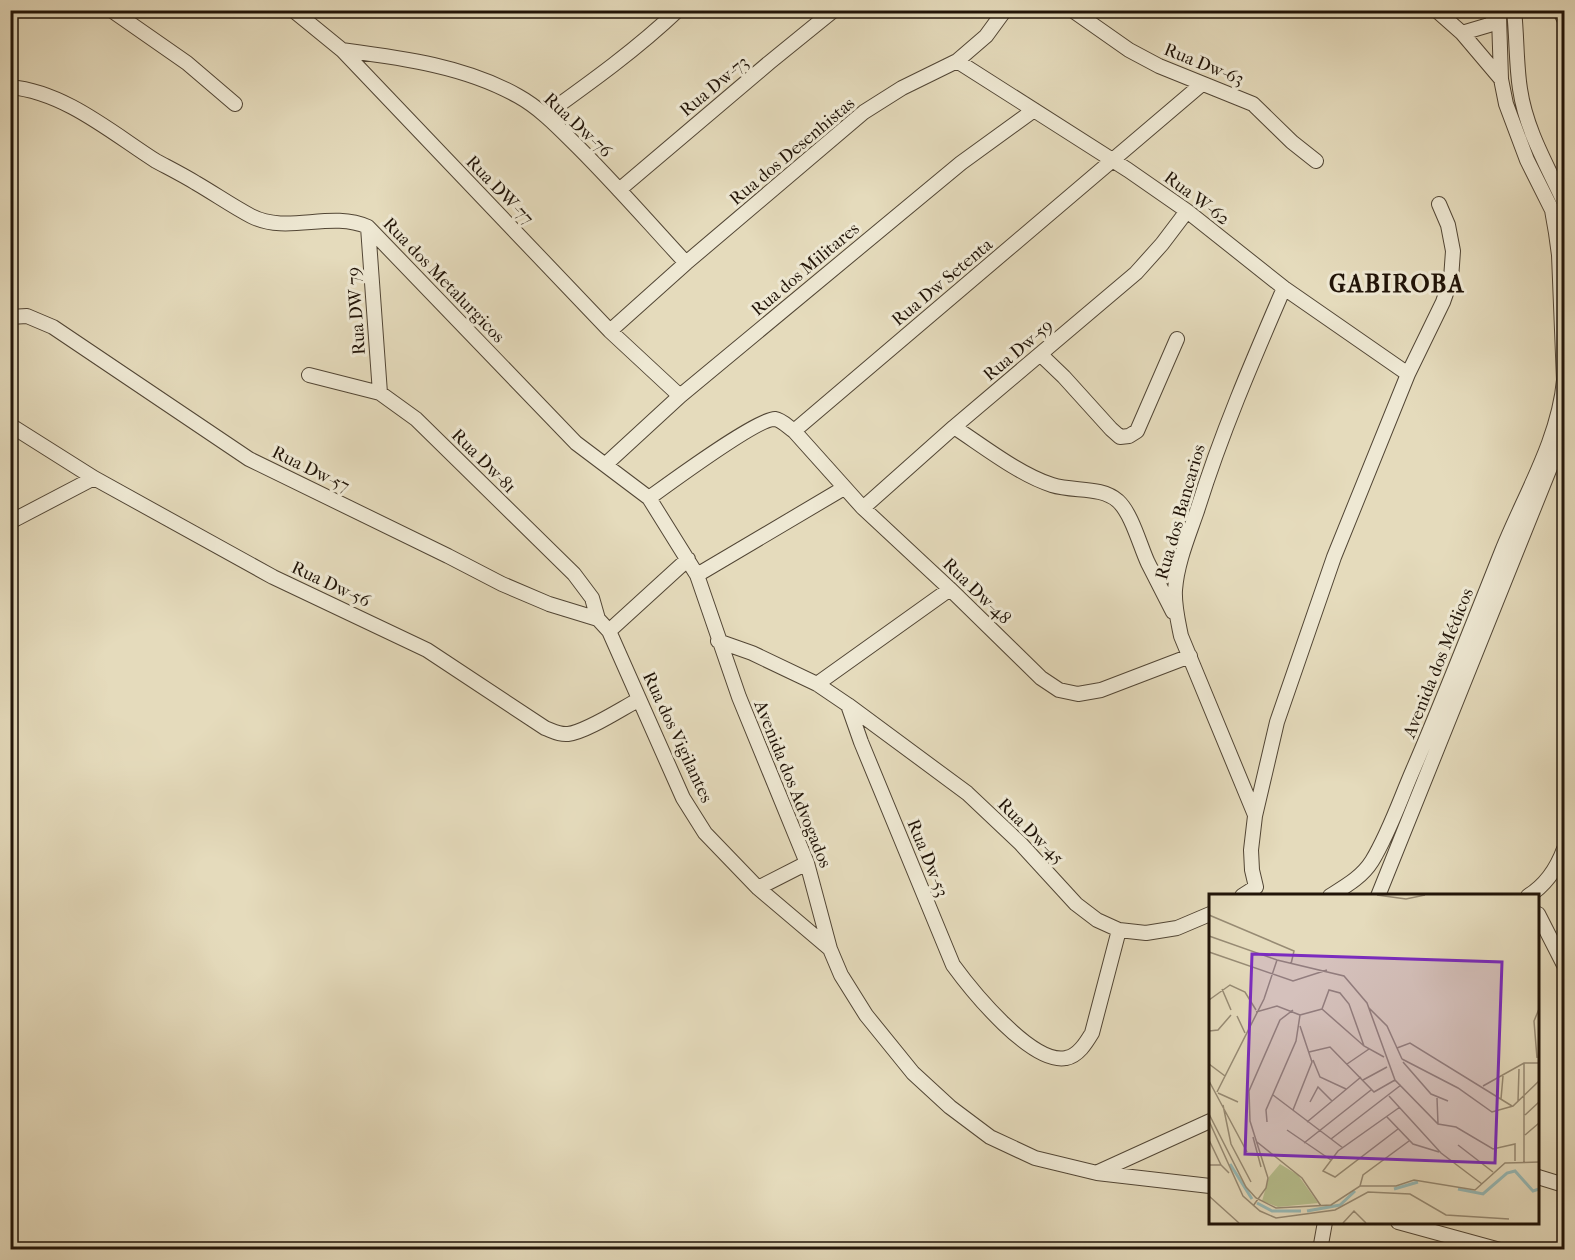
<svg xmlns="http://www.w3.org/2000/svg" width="1575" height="1260" font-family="'IM FELL French Canon',serif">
<rect width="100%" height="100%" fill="#e5dbbc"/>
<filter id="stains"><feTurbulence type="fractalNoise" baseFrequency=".00333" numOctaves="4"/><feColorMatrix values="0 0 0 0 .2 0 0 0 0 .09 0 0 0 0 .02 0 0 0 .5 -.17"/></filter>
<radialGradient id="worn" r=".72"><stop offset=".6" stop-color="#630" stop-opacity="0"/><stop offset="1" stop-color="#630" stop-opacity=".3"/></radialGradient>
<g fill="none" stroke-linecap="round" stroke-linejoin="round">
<!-- minor casing -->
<g stroke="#524635" stroke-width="16">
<path id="minor" d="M111 10 187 63 235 104
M293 10 342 50 610 331 680 396
M1072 10 1129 50 1159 66 1253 104 1292 142 1316 161
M1436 10 1462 33 1501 79
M1514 10C1517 37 1516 63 1520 89 1526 130 1547 165 1564 202
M1560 11 1564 19
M1462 33 1489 25 1499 17
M342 50C402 58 465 66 518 96 538 107 555 124 571 140 611 179 648 222 686 263
M957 61 1128 170 1187 211 1284 288 1408 374
M10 87C65 92 112 133 156 161 169 168 183 175 196 183 215 194 232 206 251 216 288 235 330 210 368 227L576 443 649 498 697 575 739 697 807 863 830 949 841 975 866 1015 913 1073 950 1107 990 1137 1035 1158 1097 1173 1210 1186
M545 115C591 82 637 49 678 10
M619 190 770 62 834 10
M368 227 380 393
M10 317 27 316 53 327 249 459 448 556 502 584 549 604 598 619 609 631 683 798 705 833 758 888 830 949
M610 331 686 263 864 112 902 88 957 61 986 36 1005 10
M1040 354 1064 377 1111 429 1120 437 1129 436 1137 431 1177 339
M309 375 380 393 416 419 574 574 592 598 598 619
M10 425 94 478 273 577 427 650 545 728C553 731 559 735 568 734 586 732 621 709 638 700
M954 427C983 446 1020 475 1052 485 1074 492 1101 486 1118 501 1132 514 1140 546 1148 563 1156 579 1165 596 1173 612
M794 431 1202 84
M606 464 680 396 961 163 1034 110
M649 498C667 485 758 418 775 419 782 420 788 427 794 431L863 508 950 589 1041 678 1059 690 1078 694 1101 690 1190 656
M863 508 954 427 1136 273 1162 244 1187 211
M10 522 94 478
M697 575 844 488
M609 631 688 559
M718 641 752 653 817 684 848 705 967 793 1021 844 1076 904 1097 920 1119 930 1146 933 1177 928 1210 914
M817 684 950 589
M848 705 861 742 953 965C972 991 1032 1065 1066 1058 1078 1056 1086 1043 1092 1033L1119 930
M1255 815 1181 636C1178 621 1174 605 1175 590 1177 563 1188 537 1197 511 1221 434 1252 362 1284 288
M1256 887 1252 870 1251 850 1255 816 1277 722 1334 557 1408 374 1443 302 1451 279 1453 251 1448 225 1439 204
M758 888 807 863
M1242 896 1256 887
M1330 896C1346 886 1362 877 1372 861 1389 833 1400 800 1413 770 1444 698 1473 624 1502 551 1524 496 1559 439 1564 380L1559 255 1556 233 1552 210 1527 160 1506 104 1501 79 1499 17 1496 10
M1378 896 1564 433
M1528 896C1546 885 1557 868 1564 849
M1538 914 1564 965
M1098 1172 1210 1121
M1538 1177 1564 1185
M1398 1222 1500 1250
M1320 1250 1325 1222"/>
</g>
<!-- minor -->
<use href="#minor" stroke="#eee8d3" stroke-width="14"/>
</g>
<g text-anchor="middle" stroke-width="6" stroke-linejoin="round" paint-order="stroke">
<!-- street labels -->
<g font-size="18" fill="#211408" stroke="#eee8d3">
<text transform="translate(1204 64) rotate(22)" y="6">Rua Dw-63</text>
<text transform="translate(714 86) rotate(-40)" y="6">Rua Dw-73</text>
<text transform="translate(578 125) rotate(43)" y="6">Rua Dw-76</text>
<text transform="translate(792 151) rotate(-40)" y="6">Rua dos Desenhistas</text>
<text transform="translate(500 190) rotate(46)" y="6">Rua DW-77</text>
<text transform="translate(1197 198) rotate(37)" y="6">Rua W-62</text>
<text transform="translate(805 269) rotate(-40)" y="6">Rua dos Militares</text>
<text transform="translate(444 280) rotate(46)" y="6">Rua dos Metalurgicos</text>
<text transform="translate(942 282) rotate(-40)" y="6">Rua Dw Setenta</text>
<text transform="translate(356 311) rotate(-94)" y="6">Rua DW 79</text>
<text transform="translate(1018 350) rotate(-40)" y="6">Rua Dw-59</text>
<text transform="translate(484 461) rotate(45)" y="6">Rua Dw-81</text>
<text transform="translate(311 469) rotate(26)" y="6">Rua Dw-57</text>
<text transform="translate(1180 512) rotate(-74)" y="6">Rua dos Bancarios</text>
<text transform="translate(331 584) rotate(25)" y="6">Rua Dw-56</text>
<text transform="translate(977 591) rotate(44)" y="6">Rua Dw-48</text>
<text transform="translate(1438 663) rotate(-68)" y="6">Avenida dos Médicos</text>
<text transform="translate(678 737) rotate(65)" y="6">Rua dos Vigilantes</text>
<text transform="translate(793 784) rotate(68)" y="6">Avenida dos Advogados</text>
<text transform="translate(1031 831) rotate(45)" y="6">Rua Dw-45</text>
<text transform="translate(928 858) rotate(68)" y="6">Rua Dw-53</text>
</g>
<!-- district labels -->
<g font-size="24" font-weight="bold" letter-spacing="1.5" fill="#211408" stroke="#eee8d3">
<text x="1397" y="292">GABIROBA</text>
</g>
</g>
<!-- overview -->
<g transform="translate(1209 894)">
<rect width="330" height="330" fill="#e5dbbc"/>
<path d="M71 270 89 281 109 309 69 313 53 307 60 283Z" fill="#b7c08f"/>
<path fill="none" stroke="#97bab7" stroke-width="3" d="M21 270 43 305M185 295 209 288M249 295 274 300 298 279 306 277 324 297 330 295M48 309 63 317H92M98 317 131 311 146 297"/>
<path fill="none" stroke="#978b74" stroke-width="1.5" d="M168 1 197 5 216 1M0 21 85 57 82 70M0 42 68 66 135 82 158 109 186 186 229 230 247 233 284 255 306 250V267M0 58 84 87 118 76M13 95 22 116M0 106 21 91 36 98 47 116M160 114 178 132 193 165M113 115 120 96 131 99 140 110 155 152M113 115 155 152 175 163M47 118 68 112 91 121M91 121 113 115M28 122 36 139M0 137 9 136 22 121M188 154 201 149 303 212M100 158 121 153 165 198 186 186M328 164 325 127 330 115M193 165 249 194 283 218 304 212 330 187M104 166 111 183 137 195M194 168 222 200 239 207M315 169V268M0 170 16 182M138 170 160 155M154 186 178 173M0 187 38 258M274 192 315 169H330M8 198 55 105 68 66M9 199 29 208M64 201 134 254M180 202 232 259 273 290M228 204 229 230M292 205 294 182M309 207 310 175M101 208 109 193 123 207M14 211 22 250 42 288M84 216 103 168 91 132M0 220 37 293 47 304 67 314 122 311 151 292H187L205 286 266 296 296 269 330 268M316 221 330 208M178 223 204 250 230 258M0 227 34 302 51 317 67 324 126 316 159 298 201 300 237 321 300 325M58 228 57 216 87 147 91 121M98 228 152 183M189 235 126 283 114 277 129 257 191 213M78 236 122 266M316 241 330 229M44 243 52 273M122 245 192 191M0 246 12 271M48 248 93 284 112 312M95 249 162 196M249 251 284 278M0 271H12L20 279M151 292 154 281 200 247M0 302 30 329M44 312 57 294 59 284 41 227 40 197 71 126 84 116M134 329 145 317 157 329"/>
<path fill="#7b2cbf" fill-opacity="0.15" stroke="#7b2cbf" stroke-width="3" d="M43 60 293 68 286 269 36 260Z"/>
<rect width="330" height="330" fill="none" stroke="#211408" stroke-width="3"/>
</g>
<!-- margin -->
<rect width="1575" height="1260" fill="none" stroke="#e5dbbc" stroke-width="36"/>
<rect x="12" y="12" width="1551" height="1236" fill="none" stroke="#211408" stroke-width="3"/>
<rect x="18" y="18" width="1539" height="1224" fill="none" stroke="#211408" stroke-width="1.5"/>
<rect width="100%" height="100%" filter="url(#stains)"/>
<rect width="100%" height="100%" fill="url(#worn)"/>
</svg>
